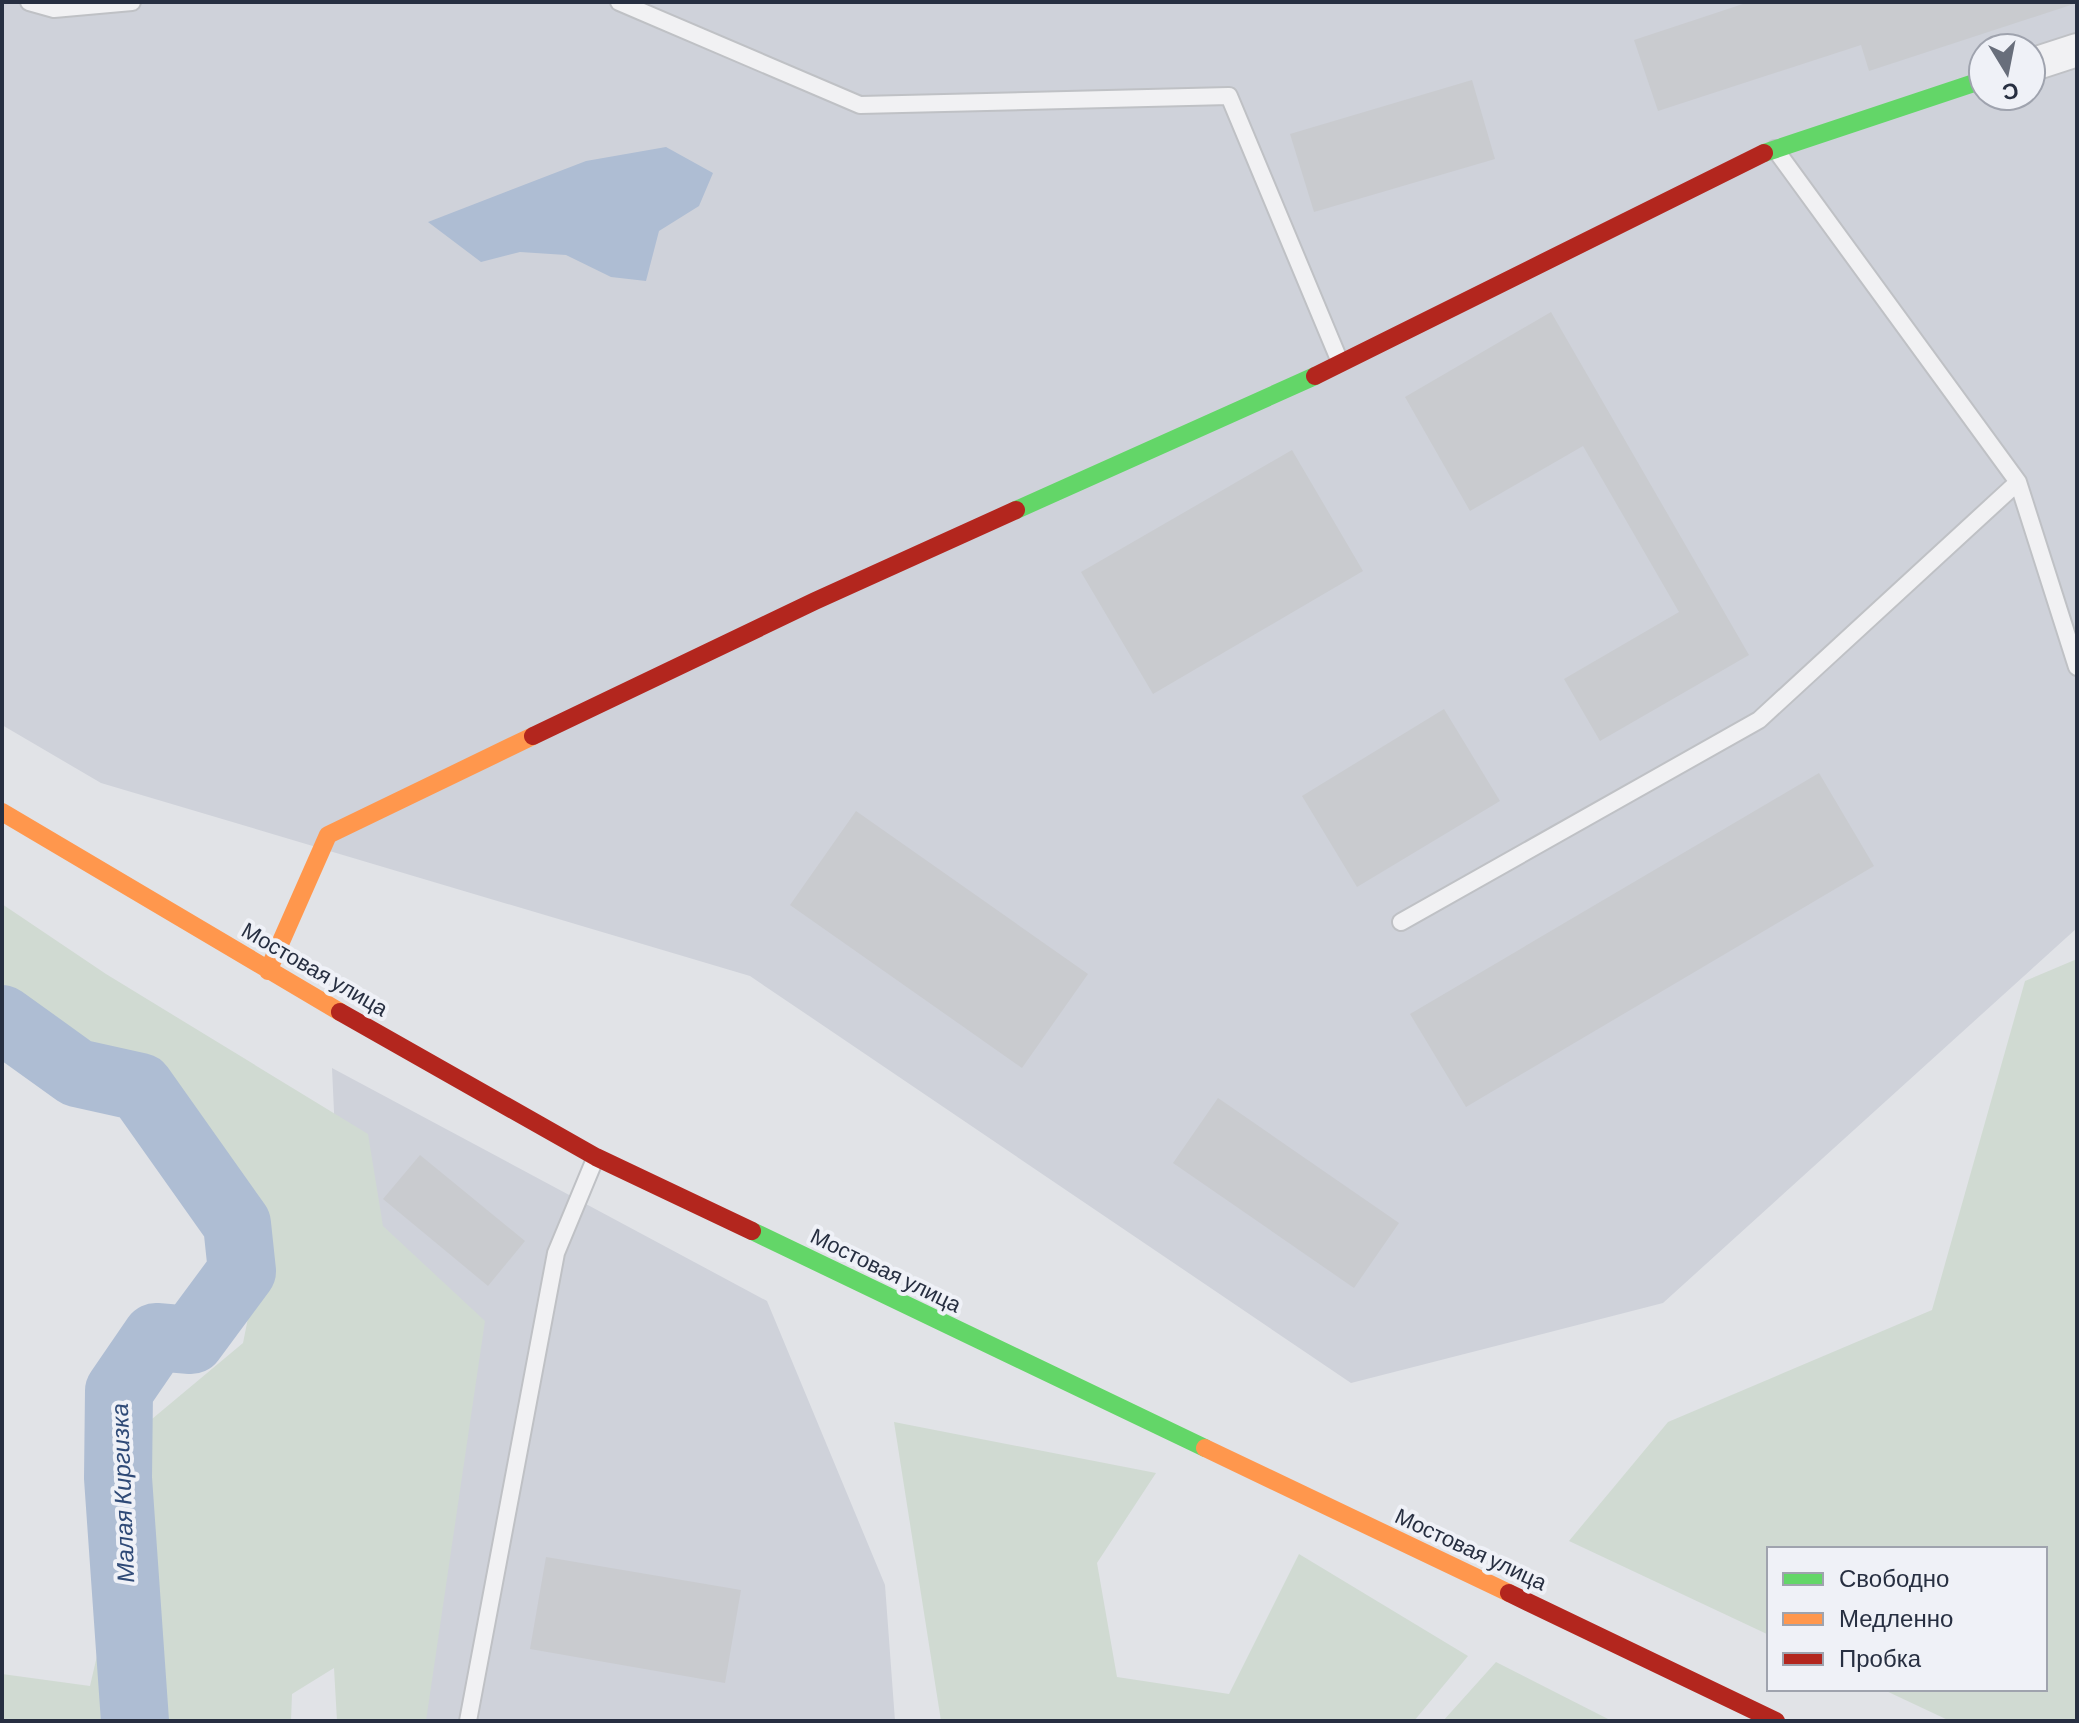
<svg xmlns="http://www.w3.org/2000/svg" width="2079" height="1723" font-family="Barlow,sans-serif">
<rect width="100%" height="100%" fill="#e1e3e7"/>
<!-- built -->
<path fill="#cfd2da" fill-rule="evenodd" d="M2 2H2077V928L1663 1303 1351 1383 750 976 101 783 2 725ZM1983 48H2031V96H1983Z
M332 1068 767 1301 885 1585 895 1721H362Z"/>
<!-- green -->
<path fill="#d0dad2" d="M2 904 106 974 368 1134 383 1226 485 1321 426 1721H337L334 1668 292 1694 291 1721H2V1674L90 1686 152 1419 243 1343 264 1238 160 1085 2 997Z
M2077 959V1721H1950L1882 1689H2045V1549H1769V1635L1569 1541 1668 1422 1932 1310 2025 981Z
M894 1422 1156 1473 1097 1563 1117 1677 1229 1694 1299 1554 1468 1656 1414 1721H941Z
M1496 1662 1612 1721H1443Z"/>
<!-- water -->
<path fill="#aebdd3" d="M666 147 713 173 699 206 659 231 646 281 611 277 566 255 520 252 481 262 428 222 586 161Z"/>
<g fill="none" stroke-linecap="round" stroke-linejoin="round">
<!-- river -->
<path stroke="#aebdd3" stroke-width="68" d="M2 1019 77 1073 140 1087 237 1224 242 1271 191 1340 156 1337 119 1391 118 1478 135 1721"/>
</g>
<!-- building -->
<path fill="#c9cbcf" d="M1749 2H2077V3L1869 71 1861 45 1658 111 1634 40Z
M1472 80 1495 159 1314 212 1290 134Z
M1551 312 1749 655 1600 741 1564 679 1679 612 1583 446 1470 511 1405 397Z
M1292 450 1363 571 1153 694 1081 572Z
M1444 709 1500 801 1357 887 1302 796Z
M1819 773 1874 866 1466 1107 1410 1014Z
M856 811 1088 974 1022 1068 790 905Z
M1218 1098 1399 1223 1354 1288 1173 1163Z
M420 1155 525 1241 488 1286 383 1199Z
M546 1557 741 1590 725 1683 530 1649Z"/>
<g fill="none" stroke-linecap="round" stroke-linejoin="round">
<!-- lane casing -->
<g stroke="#bfc1c5" stroke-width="20">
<path id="lane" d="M29 2 54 9 132 2
M619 2 860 105 1229 96 1340 362
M1775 149 2018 482 2077 667
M1401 922 1759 720 2018 482
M468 1721 556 1253 595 1159"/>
</g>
<!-- street casing -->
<g stroke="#bfc1c5" stroke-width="36">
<path id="street" d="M2031 65 2077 50"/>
</g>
<!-- lane -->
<use href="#lane" stroke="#f1f1f3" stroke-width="16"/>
<!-- street -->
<use href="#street" stroke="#f1f1f3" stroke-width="32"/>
<!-- fast -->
<path stroke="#63d668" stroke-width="18" d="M1764 153 1983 80
M1016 510 1315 376
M752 1231 1205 1448"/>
<!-- slow -->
<path stroke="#ff974d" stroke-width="18" d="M2 812 340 1012
M268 971 328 835 533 736
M1205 1448 1509 1593"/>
<!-- jam -->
<path stroke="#b3261e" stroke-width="18" d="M1315 376 1764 153
M533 736 815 601 1016 510
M340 1012 596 1157 752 1231
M1509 1593 1776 1721"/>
</g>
<g text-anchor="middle" stroke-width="8" stroke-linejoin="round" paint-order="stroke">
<!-- street labels -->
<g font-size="22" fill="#272f41" stroke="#eff1f7">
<text transform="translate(315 969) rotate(30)" y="8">Мостовая улица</text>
<text transform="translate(886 1270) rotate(26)" y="8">Мостовая улица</text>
<text transform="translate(1471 1549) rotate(25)" y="8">Мостовая улица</text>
</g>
<!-- water labels -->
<g font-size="24" font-style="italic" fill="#2f4a77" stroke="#eff1f7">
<text transform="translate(123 1493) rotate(-92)" y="8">Малая Киргизка</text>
</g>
</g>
<!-- border -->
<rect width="2079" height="1723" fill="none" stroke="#272f41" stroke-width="8"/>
<!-- legend -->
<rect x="1767" y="1547" width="280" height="144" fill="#eff1f7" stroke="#9fa3ae" stroke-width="2"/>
<rect x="1783" y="1573" width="40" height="12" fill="#63d668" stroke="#9fa3ae" stroke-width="2"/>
<text x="1839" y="1587" font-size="24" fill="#272f41">Свободно</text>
<rect x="1783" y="1613" width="40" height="12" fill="#ff974d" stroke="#9fa3ae" stroke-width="2"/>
<text x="1839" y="1627" font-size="24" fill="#272f41">Медленно</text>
<rect x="1783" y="1653" width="40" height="12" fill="#b3261e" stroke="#9fa3ae" stroke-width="2"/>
<text x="1839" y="1667" font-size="24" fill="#272f41">Пробка</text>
<!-- north arrow -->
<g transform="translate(2007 72) rotate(170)"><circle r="38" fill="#eff1f7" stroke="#9fa3ae" stroke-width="2"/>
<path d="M0-6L14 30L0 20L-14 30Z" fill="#686e7b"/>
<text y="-12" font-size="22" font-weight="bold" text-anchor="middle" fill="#272f41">С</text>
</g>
</svg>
